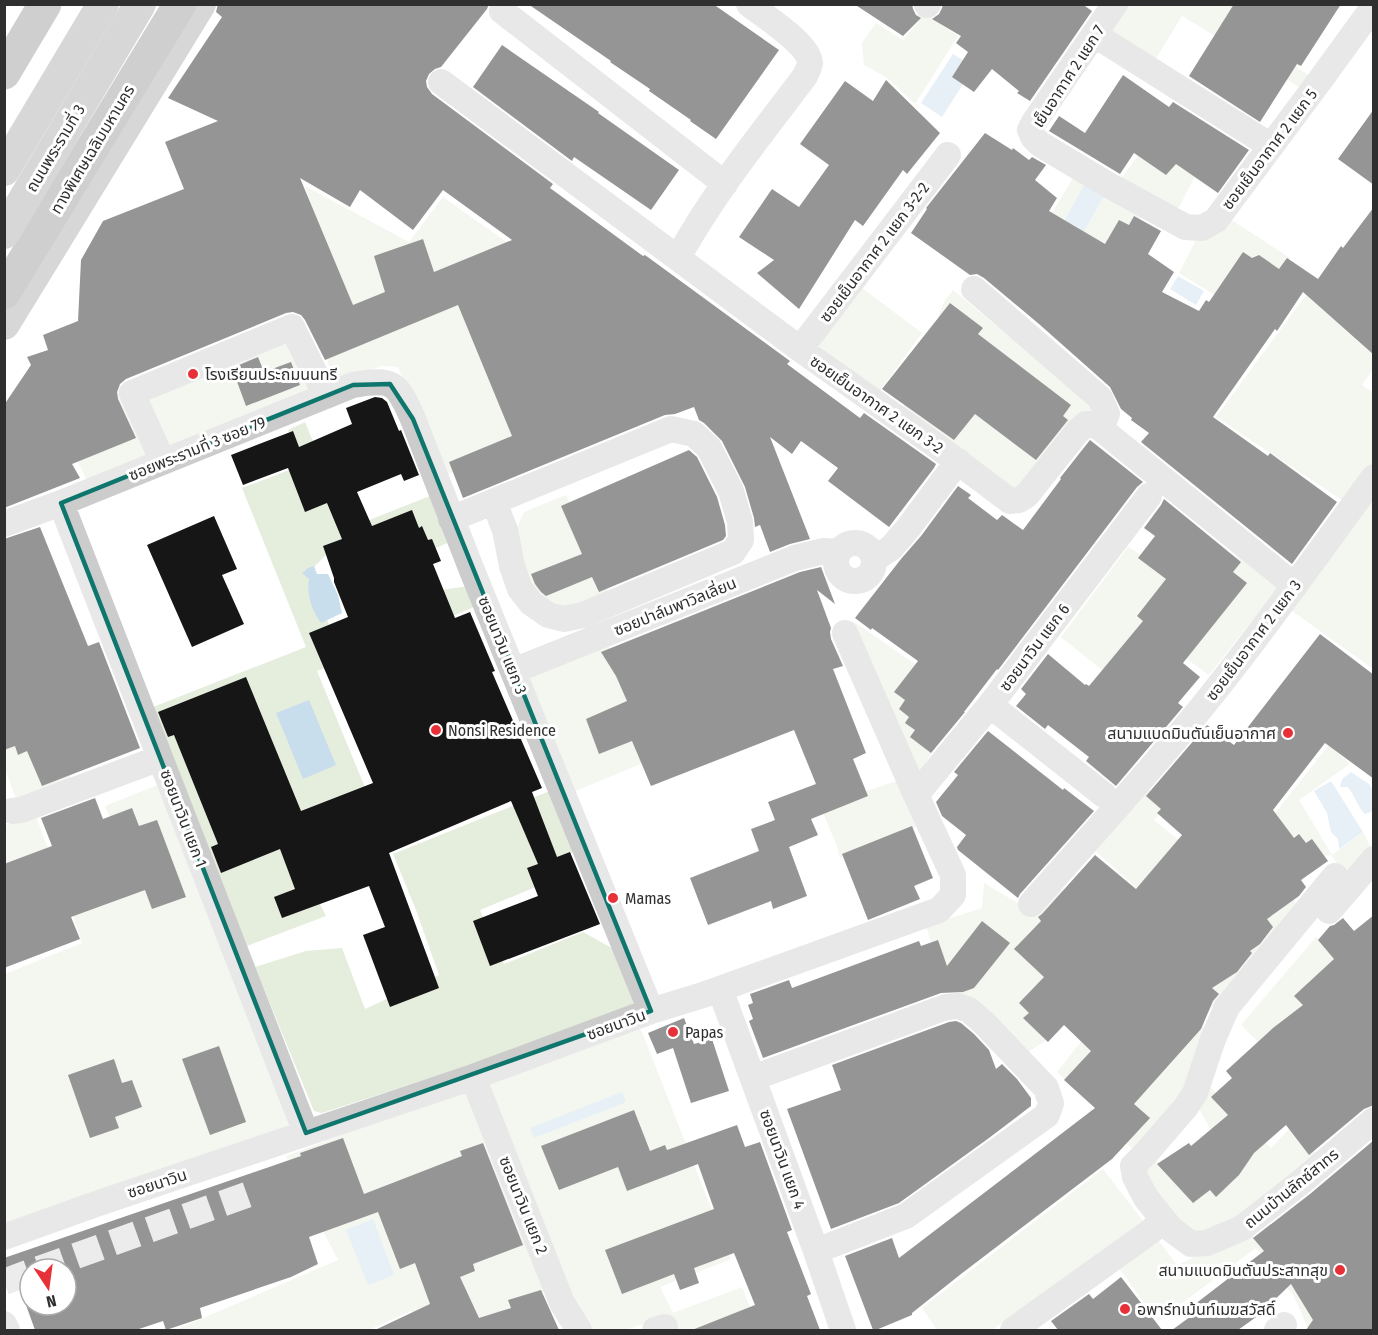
<svg xmlns="http://www.w3.org/2000/svg" width="1378" height="1335" font-family="'Fira Sans Condensed','Noto Sans Thai',sans-serif">
<rect width="100%" height="100%" fill="#fff"/>
<!-- green -->
<path fill="#e5eddd" d="M1126 5H1269L1250 37 1310 76 1301 88 1182 16 1155 60 1108 33Z
M921 11 958 36 915 104 886 77 864 65 862 43 876 23 903 40 919 22 918 15Z
M1152 137 1197 172 1176 213 1119 181Z
M1075 175 1143 214 1080 299 1037 237Z
M305 186 409 242 443 197 525 255 602 418 464 466 442 478 398 367 382 366 333 382 325 351 344 308Z
M1227 217 1290 258 1280 275 1218 297 1179 273 1197 238Z
M862 288 922 333 879 392 818 345Z
M953 290 1078 394 1092 409 1015 497 902 411 944 302Z
M1306 295 1373 355V369L1362 385 1373 393V464L1345 502 1216 417Z
M285 319 312 388 89 484 61 429 104 393Z
M305 422 320 458 339 532 435 494 452 541 429 551 329 552 309 572 335 641 397 596 469 586 477 606 317 671 378 819 293 851 326 916 247 946 220 879 153 707 306 647 242 488 302 465 288 430Z
M1373 494V669L1288 608Z
M566 495 611 598 551 610 522 579 517 528 524 512Z
M1128 547 1223 606 1238 553 1279 587 1209 675 1147 630 1112 678 1061 637Z
M853 621 916 665 986 669 920 771 915 772 847 624Z
M608 645 625 680 648 761 573 792 526 678Z
M5 690 71 778 16 799 5 769Z
M1329 745 1350 764 1299 800 1332 855 1363 832 1371 848 1348 878 1331 855 1275 862 1297 906 1205 1016 1198 1066 1137 1154 1131 1147 1105 1128 1147 1081 1070 1084 1057 1072 1113 1001 1123 1005Z
M897 781 918 826 840 858 837 846 820 806Z
M160 784 290 1125 5 1223V974L82 943 72 913 137 885 105 806Z
M1147 787 1166 806 1154 820 1182 843 1142 892 1092 848Z
M555 789 578 846 538 886 480 910 504 964 583 932 621 953 637 995 635 1008 470 1065 322 1113 314 1111 255 967 306 951 342 948 365 1009 439 975 416 910 393 854Z
M35 814 49 851 5 869 4 823 6 825Z
M1047 876 1127 946 1053 1036 1028 1052 968 998 944 984 926 926 982 908 984 883 1021 905Z
M1316 937 1337 957 1310 1093 1241 1025Z
M635 1023 642 1032 731 1259 660 1287 673 1313 742 1287 750 1307 712 1325 713 1330H666L660 1318 626 1330H588L566 1287 481 1080Z
M1206 1083 1271 1148 1295 1123 1320 1159 1219 1230 1199 1235 1179 1228 1141 1168 1151 1156 1195 1193 1232 1167 1198 1107Z
M471 1086 549 1290 459 1330H423L411 1311 369 1330H175L338 1260 315 1216 286 1156Z
M1103 1169 1143 1221 992 1330H937L922 1308Z
M1373 1194V1330H1309L1293 1295 1256 1248 1158 1321 1117 1266 1155 1236 1177 1265 1245 1234 1261 1238Z"/>
<!-- water -->
<path fill="#c9deed" d="M953 54 974 67 942 117 921 103Z
M1084 185 1104 196 1084 231 1065 220Z
M1178 276 1204 291 1196 305 1170 289Z
M314 566 317 574H328L338 595 342 613 321 623C312 611 306 594 309 579L302 573 308 568Z
M309 700 336 765 303 779 276 713Z
M1351 772 1369 784 1373 791V811L1365 814C1357 806 1355 796 1348 787H1340L1342 779Z
M1331 781 1363 832 1339 849 1338 839 1331 832 1327 813 1314 791Z
M622 1092 626 1102 534 1138 530 1128Z
M373 1219 394 1275 368 1285 346 1230Z"/>
<!-- building -->
<path fill="#161616" fill-rule="evenodd" d="M218 4H489L487 9 441 67 435 69 429 74 426 81 427 87 432 94 553 184 550 188 643 256 645 255 790 361 787 364 860 418 864 413 929 459 936 464 934 468 889 527 828 481 838 468 801 441 792 454 770 437 810 539 790 544 770 552 760 525 755 527 754 518 745 487 722 441 704 423 699 420 694 407 675 414 665 415 463 498 449 462 512 436 458 305 325 360 305 320 301 315 293 312 286 313 126 379 120 384 117 392 118 399 136 438 72 464 80 478 4 508V405L31 365 27 357 48 350 43 335 78 321 81 260 103 221 184 189 165 142 218 121 168 98 222 17 216 12ZM300 178 350 207 360 190 413 230 443 190 512 240 434 272 423 239 374 256 385 292 353 305Z
M528 4H713L779 50 716 139 690 121 691 120 649 91 650 89 610 62 611 61Z
M854 4H912L913 9 916 15 921 18 903 36Z
M943 4H1082L1092 11 1030 101 1017 93 1019 91 992 69 974 92 952 77 968 52 956 43 961 36 932 19 939 14 942 8Z
M1234 4H1341L1301 66 1297 64 1260 122 1189 76Z
M502 45 599 112 598 113 679 170 651 210 574 157 572 161 473 87Z
M1123 75 1169 107 1173 102 1249 150 1218 193 1176 164 1166 175 1134 153 1120 174 1049 131 1059 116 1085 133Z
M886 80 940 133 907 174 903 170 863 226 855 220 799 309 757 273 774 260 739 237 772 189 799 207 829 165 800 144 845 81 873 101Z
M1374 109V185L1338 159Z
M985 133 1012 150 1013 148 1029 160 1032 157 1046 165 1035 180 1057 198 1049 211 1105 244 1119 220 1129 225 1134 216 1161 231 1148 254 1174 272 1162 292 1199 311 1206 300 1209 302 1243 252 1252 258 1259 255 1279 269 1287 258 1318 279 1341 246 1343 248 1374 207V355L1303 292 1277 331 1275 329 1213 417 1268 456 1270 453 1337 502 1292 564 1141 442 1149 433 1131 420 1132 418 1121 409 1110 387 1039 324 984 278 977 274 970 275 911 233 927 209 926 208Z
M950 303 983 328 978 334 1071 405 1063 416 1068 420 1036 460 975 414 954 440 882 389Z
M258 357 264 372 291 362 300 385 246 406 232 368Z
M375 397 382 398 387 402 399 431 401 430 419 475 404 481 401 474 357 492 372 526 412 510 419 528 422 526 428 540 432 539 441 561 433 564 455 618 470 612 495 671 492 672 542 788 532 792 557 857 570 852 600 924 490 966 473 921 538 896 527 868 538 864 511 801 389 853 439 988 390 1007 363 935 385 927 369 886 282 918 274 897 295 889 280 849 221 873 211 847 218 844 174 735 168 737 158 712 246 677 301 811 373 783 309 633 348 617 334 582V578L323 546 342 539 327 503 305 512 288 468 243 485 231 455 293 431 299 447 352 424 346 408Z
M1090 440 1143 482 1137 487 998 670 997 669 964 712H965L931 753 910 737 915 730 905 723 909 717 899 709 905 700 894 692 918 661 872 628 871 630 855 618 901 559 921 536 958 486 971 495 968 498 997 520 1002 515 1023 530 1061 479 1060 478Z
M689 450 697 457 717 497 725 525 726 536 723 540 599 592 592 577 546 596 541 592 535 584 531 574 582 554 561 506Z
M1164 499 1241 562 1233 572 1247 583 1183 663 1200 677 1178 703 1183 707 1116 786 1086 761 1089 757 1048 725 1045 729 1016 706 1026 694 1021 689 1048 654 1085 685 1086 684 1089 686 1143 621 1137 616 1166 579 1138 558 1155 536 1144 528 1161 505Z
M214 516 237 569 222 575 244 624 192 647 147 545Z
M40 527 88 646 99 642 140 748 42 786 27 751 18 755 15 746 4 750V539Z
M821 567 835 604 817 590 831 628 830 632 831 639 843 666 833 669 866 753 853 759 868 796 811 819 818 835 789 847 807 896 773 909 771 901 708 925 690 878 759 851 751 829 775 820 768 802 816 784 794 730 651 786 632 741 599 754 586 719 627 701 616 676 601 652 800 572Z
M1320 634 1374 675V779L1325 743 1273 810 1294 838 1299 834 1306 843 1312 839 1328 861 1301 880 1306 887 1299 896 1267 919 1273 927 1260 944 1250 951 1252 953 1237 972 1212 988 1219 994 1213 1001 1201 1029 1134 1104 1150 1118 1112 1159 961 1274 912 1313V1315L876 1330H873L845 1256 892 1238 899 1258 1095 1108 1064 1080 1091 1051 1064 1025 1048 1042 1023 1018 1029 1013 1019 1003 1044 977 1014 949 1041 921 1038 917 1042 914 1095 855 1136 889 1182 835 1157 813 1161 809 1146 796 1207 725 1234 745Z
M988 731 1063 790 1064 788 1094 811 1020 894 1018 898 958 850 957 847 966 835 942 816 936 802 958 775 954 772Z
M95 798 103 819 132 808 139 826 157 820 186 897 152 909 145 890 71 917 80 939 4 968V864L52 846 41 818Z
M912 826 933 878 914 886 920 899 868 920 842 854Z
M1374 915V1105L1364 1109 1309 1155 1286 1125 1254 1153 1239 1175 1216 1197 1210 1190 1193 1203 1157 1164 1189 1143 1191 1146 1228 1115 1211 1097 1232 1078 1226 1071 1273 1028 1303 1005 1294 996 1334 959 1318 940 1330 926 1334 925 1343 918 1354 931Z
M982 921 1010 943 974 988 963 992 941 993 763 1058 749 1021 753 1019 748 1005 753 1003 750 994 789 980 792 988 919 941 921 946 938 940 947 966Z
M684 1018 694 1044 712 1039 729 1091 691 1103 673 1048 657 1054 648 1033Z
M956 1021 961 1023 974 1034 989 1050 996 1069 1002 1064 1017 1079 1031 1098V1106L989 1138 899 1203 831 1229 787 1109 841 1090 832 1065 949 1022Z
M219 1046 246 1122 210 1135 182 1059Z
M114 1059 122 1083 132 1080 142 1107 115 1117 119 1128 90 1138 68 1075Z
M634 1110 650 1151 665 1145 667 1150 737 1125 745 1147 760 1142 792 1230 787 1232 811 1294 807 1296 820 1330H692L755 1305 734 1253 694 1268 699 1283 680 1290 674 1274 622 1294 605 1250 714 1209 698 1164 627 1191 618 1167 559 1190 541 1146Z
M343 1138 364 1194 462 1156 460 1151 483 1143 523 1245 473 1264 475 1271 460 1277 479 1318 511 1308 508 1300 541 1290 559 1330H375L430 1304 415 1263 400 1269 378 1212 309 1237 318 1264 291 1277 200 1308 202 1318 166 1330 163 1321 136 1330H35L13 1269H4V1258L301 1156 300 1153ZM30 1269H66V1305H30Z
M1374 1140V1330H1306L1313 1320 1291 1284 1259 1315 1238 1330H1172L1194 1314 1190 1308 1264 1251 1253 1238 1310 1194Z
M1121 1277 1162 1330H1058L1051 1321 1089 1294 1093 1299Z"/>
<g fill="none" stroke-linecap="round" stroke-linejoin="round">
<!-- minor-tunnel -->
<path stroke="#d5d5d5" stroke-width="26" stroke-dasharray="26 13" stroke-linecap="butt" d="M39 1269 249 1194
M4 1282 30 1272"/>
<!-- minor -->
<path stroke="#ccc" stroke-width="26" d="M1115 4 1034 122 1030 130 1033 137 1040 144 1105 183 1182 225 1185 227 1202 228 1216 220 1321 79 1374 6
M927 5 928 4
M502 11 725 184
M1095 35 1271 146
M441 82 800 349 938 447 1010 501 1019 500 1027 495 1077 432 1086 424H1092L1101 429 1295 586
M678 258C713 193 761 135 805 76 807 72 810 66 810 63 809 44 764 16 749 4
M974 289 1100 398 1107 414 1101 429
M800 349 948 155
M163 462 132 393 292 327 326 396
M61 503 306 1133
M451 519 671 429 694 434 709 448 731 491 740 522 741 540 733 552 583 615 564 619 548 615 531 603 520 589 512 566 505 530 494 502
M4 524 61 503 353 385C393 378 397 382 413 419L471 568 651 1011
M836 562a19 19 0 1 1 38 0a19 19 0 1 1-38 0Z
M874 559 891 548 909 527 958 461
M513 671 795 558 824 551 839 552
M990 705 1104 795
M916 795 990 705 1149 496
M12 811 21 810 160 758
M1335 876 1227 1007 1213 1039 1195 1093 1185 1108 1146 1153 1133 1166 1135 1177 1146 1198 1171 1229 1191 1244 1207 1243 1242 1228 1301 1182 1374 1120
M1031 904C1091 836 1153 769 1210 697 1267 626 1320 551 1374 477
M1329 911 1374 859
M720 989 816 1251 843 1330
M473 1077 562 1303 579 1330
M753 1078 946 1007 958 1006 969 1010 984 1023 1046 1088 1051 1103 1047 1115 906 1216 816 1251
M4 1237 96 1204 473 1077 651 1011 703 995 939 910 953 895V875L916 795 845 633
M4 1324 7 1330
M655 1330 665 1327
M1013 1330 1151 1231 1164 1220
M1277 1330 1284 1325"/>
<!-- major -->
<path stroke="#a7a7a7" stroke-width="32" d="M4 170 103 4
M4 324 200 4"/>
<!-- highway -->
<path stroke="#969696" stroke-width="33" d="M4 73 45 4
M4 293 180 4"/>
<!-- major-bridge -->
<path stroke="#a7a7a7" stroke-width="32" d="M4 233 140 4"/>
</g>
<!-- marked area -->
<path d="M0 0H1378V1335H0ZM390 384 413 419 651 1011 306 1133 61 503 353 385Z" fill="#fff" fill-opacity=".55" fill-rule="evenodd"/>
<path fill="none" stroke="#0f766e" stroke-width="4.5" stroke-linejoin="round" d="M390 384 413 419 651 1011 306 1133 61 503 353 385Z"/>
<!-- markers -->
<g fill="#e83039" stroke="#fff" stroke-width="2">
<circle cx="193" cy="374" r="6"/>
<circle cx="436" cy="730" r="6"/>
<circle cx="1288" cy="733" r="6"/>
<circle cx="613" cy="898" r="6"/>
<circle cx="673" cy="1032" r="6"/>
<circle cx="1340" cy="1270" r="6"/>
<circle cx="1125" cy="1309" r="6"/>
</g>
<g text-anchor="middle" stroke-width="6" stroke-linejoin="round" paint-order="stroke">
<!-- street labels -->
<g font-size="16" fill="#2f2f2f" stroke="#fff">
<text transform="translate(1068 76) rotate(-57)" y="6">เย็นอากาศ 2 แยก 7</text>
<text transform="translate(55 148) rotate(-59)" y="6">ถนนพระรามที่ 3</text>
<text transform="translate(92 149) rotate(-59)" y="6">ทางพิเศษเฉลิมมหานคร</text>
<text transform="translate(1269 149) rotate(-53)" y="6">ซอยเย็นอากาศ 2 แยก 5</text>
<text transform="translate(874 252) rotate(-53)" y="6">ซอยเย็นอากาศ 2 แยก 3-2-2</text>
<text transform="translate(877 404) rotate(35)" y="6">ซอยเย็นอากาศ 2 แยก 3-2</text>
<text transform="translate(197 448) rotate(-22)" y="6">ซอยพระรามที่ 3 ซอย 79</text>
<text transform="translate(675 606) rotate(-22)" y="6">ซอยปาล์มพาวิลเลี่ยน</text>
<text transform="translate(1253 640) rotate(-53)" y="6">ซอยเย็นอากาศ 2 แยก 3</text>
<text transform="translate(503 645) rotate(68)" y="6">ซอยนาวิน แยก 3</text>
<text transform="translate(1034 647) rotate(-53)" y="6">ซอยนาวิน แยก 6</text>
<text transform="translate(184 818) rotate(69)" y="6">ซอยนาวิน แยก 1</text>
<text transform="translate(616 1024) rotate(-20)" y="6">ซอยนาวิน</text>
<text transform="translate(783 1159) rotate(70)" y="6">ซอยนาวิน แยก 4</text>
<text transform="translate(157 1183) rotate(-18)" y="6">ซอยนาวิน</text>
<text transform="translate(1291 1188) rotate(-39)" y="6">ถนนบ้านลักซ์สาทร</text>
<text transform="translate(524 1205) rotate(68)" y="6">ซอยนาวิน แยก 2</text>
</g>
<!-- poi labels -->
<g font-size="16" fill="#2f2f2f" stroke="#fff" text-anchor="start">
<text x="205" y="380">โรงเรียนประถมนนทรี</text>
<text x="448" y="736">Nonsi Residence</text>
<text x="1276" y="739" text-anchor="end">สนามแบดมินตันเย็นอากาศ</text>
<text x="625" y="904">Mamas</text>
<text x="685" y="1038">Papas</text>
<text x="1328" y="1276" text-anchor="end">สนามแบดมินตันประสาทสุข</text>
<text x="1137" y="1315">อพาร์ทเม้นท์เมฆสวัสดิ์</text>
</g>
</g>
<!-- border -->
<rect width="1378" height="1335" fill="none" stroke="#2f2f2f" stroke-width="12"/>
<!-- north arrow -->
<g transform="translate(48 1287) rotate(167)"><circle r="28" fill="#ffffff" stroke="#acacac" stroke-width="1.5"/>
<path d="M0-4.5L10 22L0 15L-10 22Z" fill="#e83039"/>
<text y="-9" font-size="16" font-weight="bold" text-anchor="middle" fill="#2f2f2f">N</text>
</g>
</svg>
